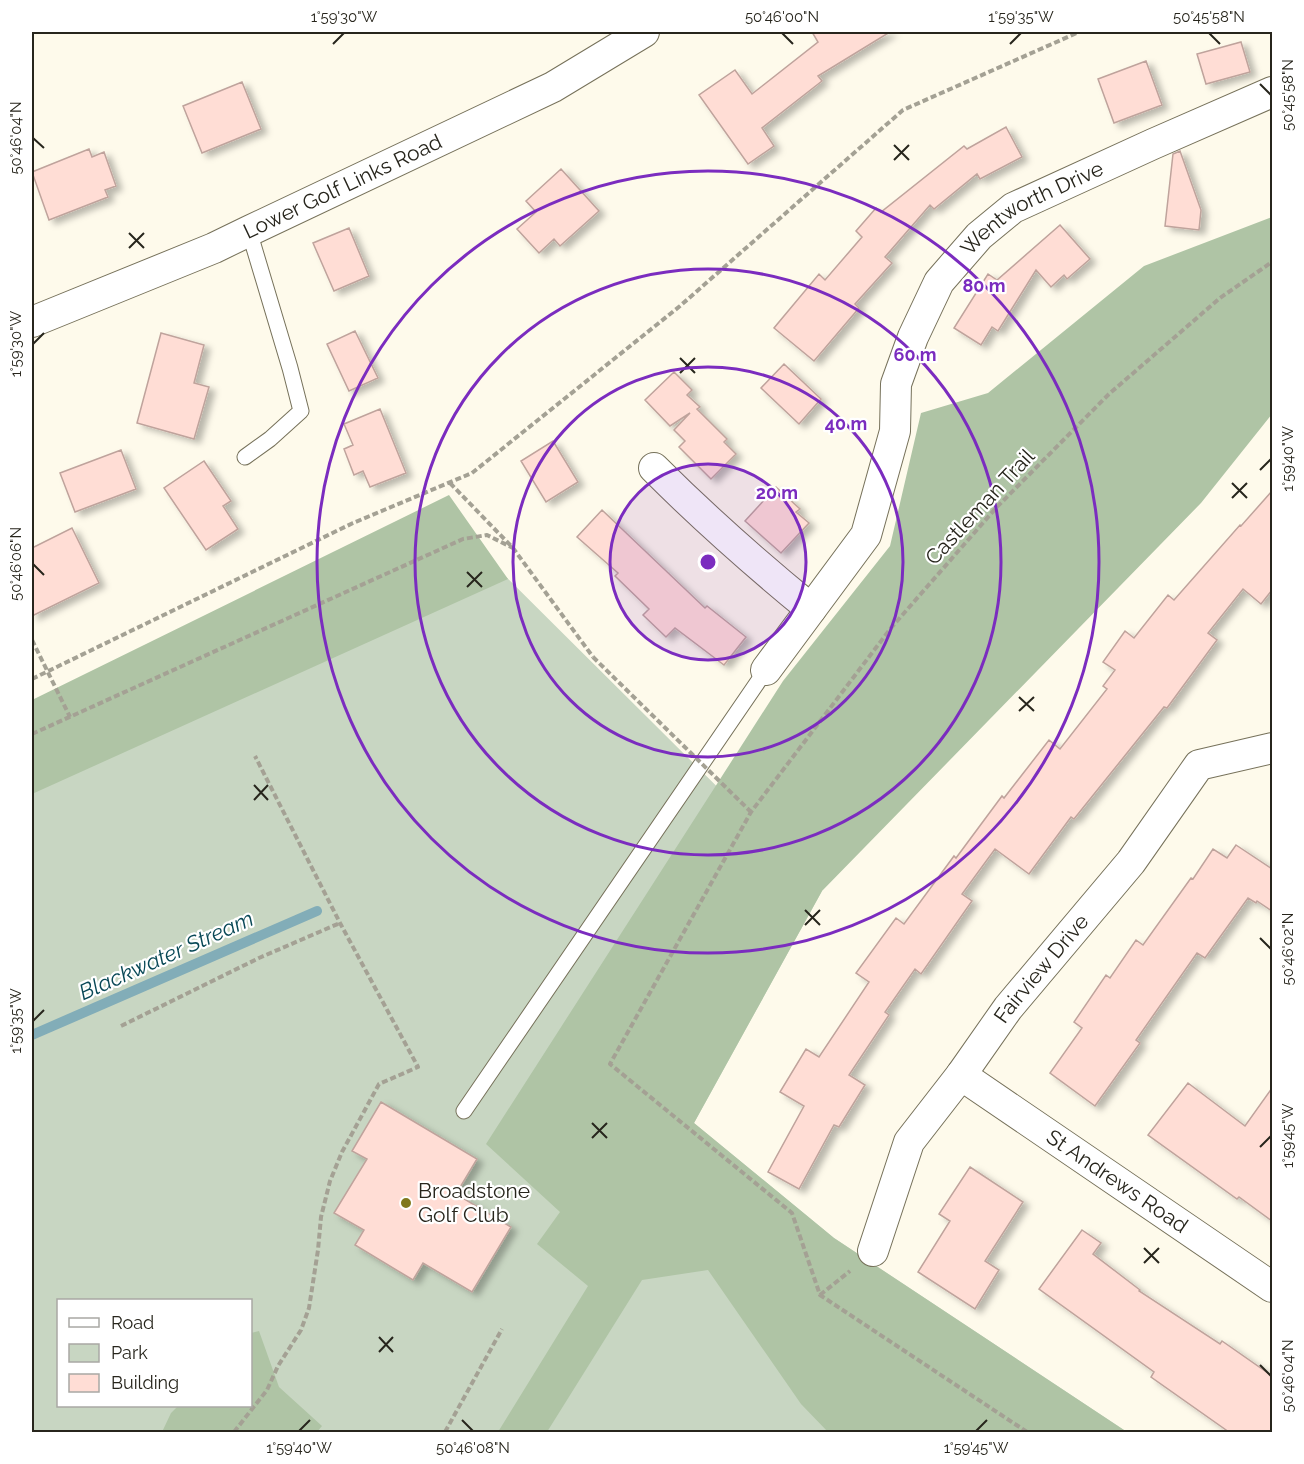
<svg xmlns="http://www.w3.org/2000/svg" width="1304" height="1464" font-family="Raleway,sans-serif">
<defs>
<filter id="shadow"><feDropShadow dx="6" dy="4" stdDeviation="3" flood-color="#0004"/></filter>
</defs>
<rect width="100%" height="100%" fill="#fefaeb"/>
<!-- green -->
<path fill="#c8d6c2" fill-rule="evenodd" d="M478 549 822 891 694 1123 834 1238 1127 1432H32V775ZM58 1300H250V1406H58Z"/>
<!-- forest -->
<path fill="#afc4a5" d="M1272 217V414L1201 503 822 891 694 1123 834 1238 1127 1432H828L801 1404 708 1270 642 1280 547 1432H498L588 1286 537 1244 560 1212 486 1144 783 681 890 546 921 413 988 393 1144 266Z
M449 495 508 579 32 794V700Z
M259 1331 279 1387 322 1426 317 1432H162L171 1413 178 1406H250L251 1333Z"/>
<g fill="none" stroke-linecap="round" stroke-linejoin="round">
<!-- stream -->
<path stroke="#82adb8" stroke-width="10" d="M32 1035 317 911"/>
</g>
<!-- building -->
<path fill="#ffddd5" stroke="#bfa39c" stroke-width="1.5" filter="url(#shadow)" d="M812 32H890L818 76 822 81 762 128 774 146 748 164 699 95 735 70 752 94 818 42Z
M1241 42 1250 72 1206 84 1197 54Z
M1146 61 1162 105 1114 123 1098 79Z
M242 82 261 129 202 153 183 106Z
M1006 127 1022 157 980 179 977 174 934 209 930 205 885 257 892 263 855 304 859 308 814 361 774 328 819 274 825 280 862 237 856 231 876 208 881 212 964 146 967 149Z
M89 149 92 157 104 152 116 186 105 190 108 197 49 220 32 172Z
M1180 151 1201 210 1199 230 1165 226 1173 154Z
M561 169 599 211 560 246 554 239 539 253 517 229 536 212 526 201Z
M1060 225 1090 259 1067 279 1064 275 1051 287 1036 270 998 331 992 327 981 345 954 328 988 274 997 280Z
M349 228 369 276 334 291 313 243Z
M355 331 378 378 349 391 327 344Z
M161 333 204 345 194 383 209 387 194 439 137 423Z
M784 364 821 399 799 424 761 388Z
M674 372 692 390 687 395 700 407 697 409 727 439 724 442 736 454 711 479 679 447 685 441 674 430 690 413 670 426 645 400Z
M380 409 406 473 370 487 363 471 354 475 344 449 353 445 344 424Z
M553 441 578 482 546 502 521 461Z
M121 450 136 489 75 512 60 473Z
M204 461 231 501 223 506 238 529 206 550 164 488Z
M776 487 800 509 796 512 809 523 781 553 745 521Z
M1272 491V590L1261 604 1243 589 1208 633 1217 640 1167 708 1164 707 1074 819 1071 817 1029 874 995 849 962 894 972 901 921 974 915 969 885 1012 889 1015 849 1075 865 1085 839 1127 834 1125 799 1189 768 1172 804 1106 780 1092 806 1049 819 1057 869 982 856 973 896 918 904 924 954 856 956 858 1002 796 1004 798 1049 740 1060 749 1107 689 1103 686 1115 670 1103 662 1125 631 1134 638 1168 595 1174 600 1240 525 1241 526Z
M602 510 705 608 707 606 746 637 724 665 675 628 666 637 643 615 649 609 615 576 618 573 577 537Z
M72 528 99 583 32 616V548Z
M1236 845 1272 869V911L1257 901 1256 903 1248 898 1205 958 1197 953 1136 1040 1140 1043 1095 1106 1050 1073 1082 1028 1074 1022 1106 975 1110 978 1136 940 1143 945 1191 878 1193 879 1213 849 1227 858Z
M1188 1083 1245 1126 1272 1088V1221L1239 1197 1237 1199 1148 1135Z
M381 1102 477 1159 456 1194 511 1227 472 1292 423 1263 413 1280 355 1245 364 1230 334 1213 367 1159 352 1151Z
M970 1167 1023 1202 985 1261 999 1270 975 1309 918 1272 950 1221 939 1214Z
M1082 1230 1101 1243 1093 1254 1140 1290 1139 1291 1220 1344 1222 1341 1272 1376V1432H1229L1151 1377 1154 1372 1039 1289Z"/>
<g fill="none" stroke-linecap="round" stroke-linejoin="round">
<!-- lane casing -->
<g stroke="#76715a" stroke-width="17">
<path id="lane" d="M245 457 270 439 301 411 290 368 249 231
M464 1111 766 670"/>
</g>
<!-- street casing -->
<g stroke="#76715a" stroke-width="32">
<g id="street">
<path id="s1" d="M32 322 214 248 249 231 553 87 644 32"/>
<path d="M654 468C704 518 756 564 811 609"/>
<path id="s2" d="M766 670 866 535 895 431 896 384 913 337 939 282 979 236 1013 208 1153 144 1272 92"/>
<path id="s3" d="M961 1075 1272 1287"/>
<path id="s4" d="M873 1251 909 1142 961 1075 1008 1008 1131 862 1199 765 1272 748"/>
</g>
</g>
<!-- path -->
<path stroke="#a4a194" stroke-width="4" stroke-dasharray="6 3" stroke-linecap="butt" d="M450 483 513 548 593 657
M32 640 70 717
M32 679 353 523 472 473 680 306 903 110 1079 32
M32 734 463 539 487 535 513 548
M121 1026 259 958 340 923
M820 1295 850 1271
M234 1432 267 1390 278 1366 301 1330 309 1308 318 1250 321 1217 330 1181 342 1152 379 1084 418 1067 340 923 255 756
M445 1432 502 1329
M1027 1432 820 1295 792 1213 610 1064 751 812 891 628 996 508 1109 394 1220 298 1272 262"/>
<!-- lane -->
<use href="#lane" stroke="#fff" stroke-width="15"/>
<!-- street -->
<use href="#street" stroke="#fff" stroke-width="30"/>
<!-- path-bridge -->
<path stroke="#a4a194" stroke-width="4" stroke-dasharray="6 3" stroke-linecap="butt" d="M593 657 751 812"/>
</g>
<!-- ticks -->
<path fill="none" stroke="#27251c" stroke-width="2" d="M782 33 793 44M1209 33 1220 44M333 44 344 33M1010 44 1021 33M1260 84 1271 95M33 138 44 148M894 145 909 160M894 160 909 145M129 233 144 248M129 248 144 233M33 344 44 333M680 358 695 373M680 373 695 358M1260 470 1271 459M1232 483 1247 498M1232 498 1247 483M33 564 44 575M467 572 482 587M467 587 482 572M1019 697 1034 711M1019 711 1034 697M254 785 268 800M254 800 268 785M805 910 820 925M805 925 820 910M1260 938 1271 949M33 1021 44 1010M592 1123 607 1138M592 1138 607 1123M1260 1147 1271 1136M1144 1248 1159 1263M1144 1263 1159 1248M379 1337 393 1352M379 1352 393 1337M1260 1365 1271 1376M462 1420 473 1431M299 1431 310 1420M976 1431 987 1420"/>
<!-- distance rings -->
<circle cx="708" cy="562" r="98" fill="#7b2cbf" fill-opacity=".12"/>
<g fill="none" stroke="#7b2cbf" stroke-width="3">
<circle cx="708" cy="562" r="98"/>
<circle cx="708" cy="562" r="195"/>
<circle cx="708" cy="562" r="293"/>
<circle cx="708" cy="562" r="391"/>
</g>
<!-- markers -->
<circle fill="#80781d" stroke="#fff" stroke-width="2" cx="406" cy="1203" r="6"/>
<g text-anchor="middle" stroke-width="4.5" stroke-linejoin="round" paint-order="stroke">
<!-- street labels -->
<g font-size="21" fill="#27251c" stroke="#fff">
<text dy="7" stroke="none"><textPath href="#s1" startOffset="339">Lower Golf Links Road</textPath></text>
<text dy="7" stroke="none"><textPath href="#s2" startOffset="555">Wentworth Drive</textPath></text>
<text transform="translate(980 507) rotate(-47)" y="7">Castleman Trail</text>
<text dy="7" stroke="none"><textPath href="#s4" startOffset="333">Fairview Drive</textPath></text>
<text dy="7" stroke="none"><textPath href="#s3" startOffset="189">St Andrews Road</textPath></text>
</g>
<!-- poi labels -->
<g font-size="21" fill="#27251c" stroke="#fff" text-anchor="start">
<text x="418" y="1198">Broadstone<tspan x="418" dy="24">Golf Club</tspan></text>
</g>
<!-- water labels -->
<g font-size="22" font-style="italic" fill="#084856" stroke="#fff">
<text transform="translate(166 955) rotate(-24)" y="8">Blackwater Stream</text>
</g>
</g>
<circle cx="708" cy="562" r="9" fill="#7b2cbf" stroke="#fff" stroke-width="3"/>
<g font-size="18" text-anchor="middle" font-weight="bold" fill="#7b2cbf" stroke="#fff" stroke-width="4.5" stroke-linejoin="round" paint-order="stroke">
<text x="984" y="292">80 m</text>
<text x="915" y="361">60 m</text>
<text x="846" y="430">40 m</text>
<text x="777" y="499">20 m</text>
</g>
<!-- border -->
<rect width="1304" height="1464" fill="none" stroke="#ffffff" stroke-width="66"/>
<!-- legend -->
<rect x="57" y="1299" width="195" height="108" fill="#ffffff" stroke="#a9a8a4" stroke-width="1.5"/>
<rect x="69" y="1318" width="30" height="9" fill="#ffffff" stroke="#a9a8a4" stroke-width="1.5"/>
<text x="111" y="1329" font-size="18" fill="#27251c">Road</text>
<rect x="69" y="1344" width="30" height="18" fill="#c8d6c2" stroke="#a9a8a4" stroke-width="1.5"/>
<text x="111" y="1359" font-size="18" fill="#27251c">Park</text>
<rect x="69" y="1374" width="30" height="18" fill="#ffddd5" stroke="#a9a8a4" stroke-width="1.5"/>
<text x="111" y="1389" font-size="18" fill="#27251c">Building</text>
<rect x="33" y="33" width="1238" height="1398" fill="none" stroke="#27251c" stroke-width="2"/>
<g font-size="15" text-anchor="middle" fill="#27251c">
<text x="344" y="22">1°59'30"W</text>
<text x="782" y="22">50°46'00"N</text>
<text x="1021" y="22">1°59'35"W</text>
<text x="1209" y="22">50°45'58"N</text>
<text transform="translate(1288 95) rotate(-90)" y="5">50°45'58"N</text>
<text transform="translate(16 138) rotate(-90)" y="5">50°46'04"N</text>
<text transform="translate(16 344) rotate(-90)" y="5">1°59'30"W</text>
<text transform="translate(1288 459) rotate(-90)" y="5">1°59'40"W</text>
<text transform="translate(16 564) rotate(-90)" y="5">50°46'06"N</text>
<text transform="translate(1288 949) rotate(-90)" y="5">50°46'02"N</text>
<text transform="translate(16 1021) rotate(-90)" y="5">1°59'35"W</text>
<text transform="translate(1288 1136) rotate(-90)" y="5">1°59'45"W</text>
<text transform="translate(1288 1376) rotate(-90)" y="5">50°46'04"N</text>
<text x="299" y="1453">1°59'40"W</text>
<text x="473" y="1453">50°46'08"N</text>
<text x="976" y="1453">1°59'45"W</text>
</g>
</svg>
